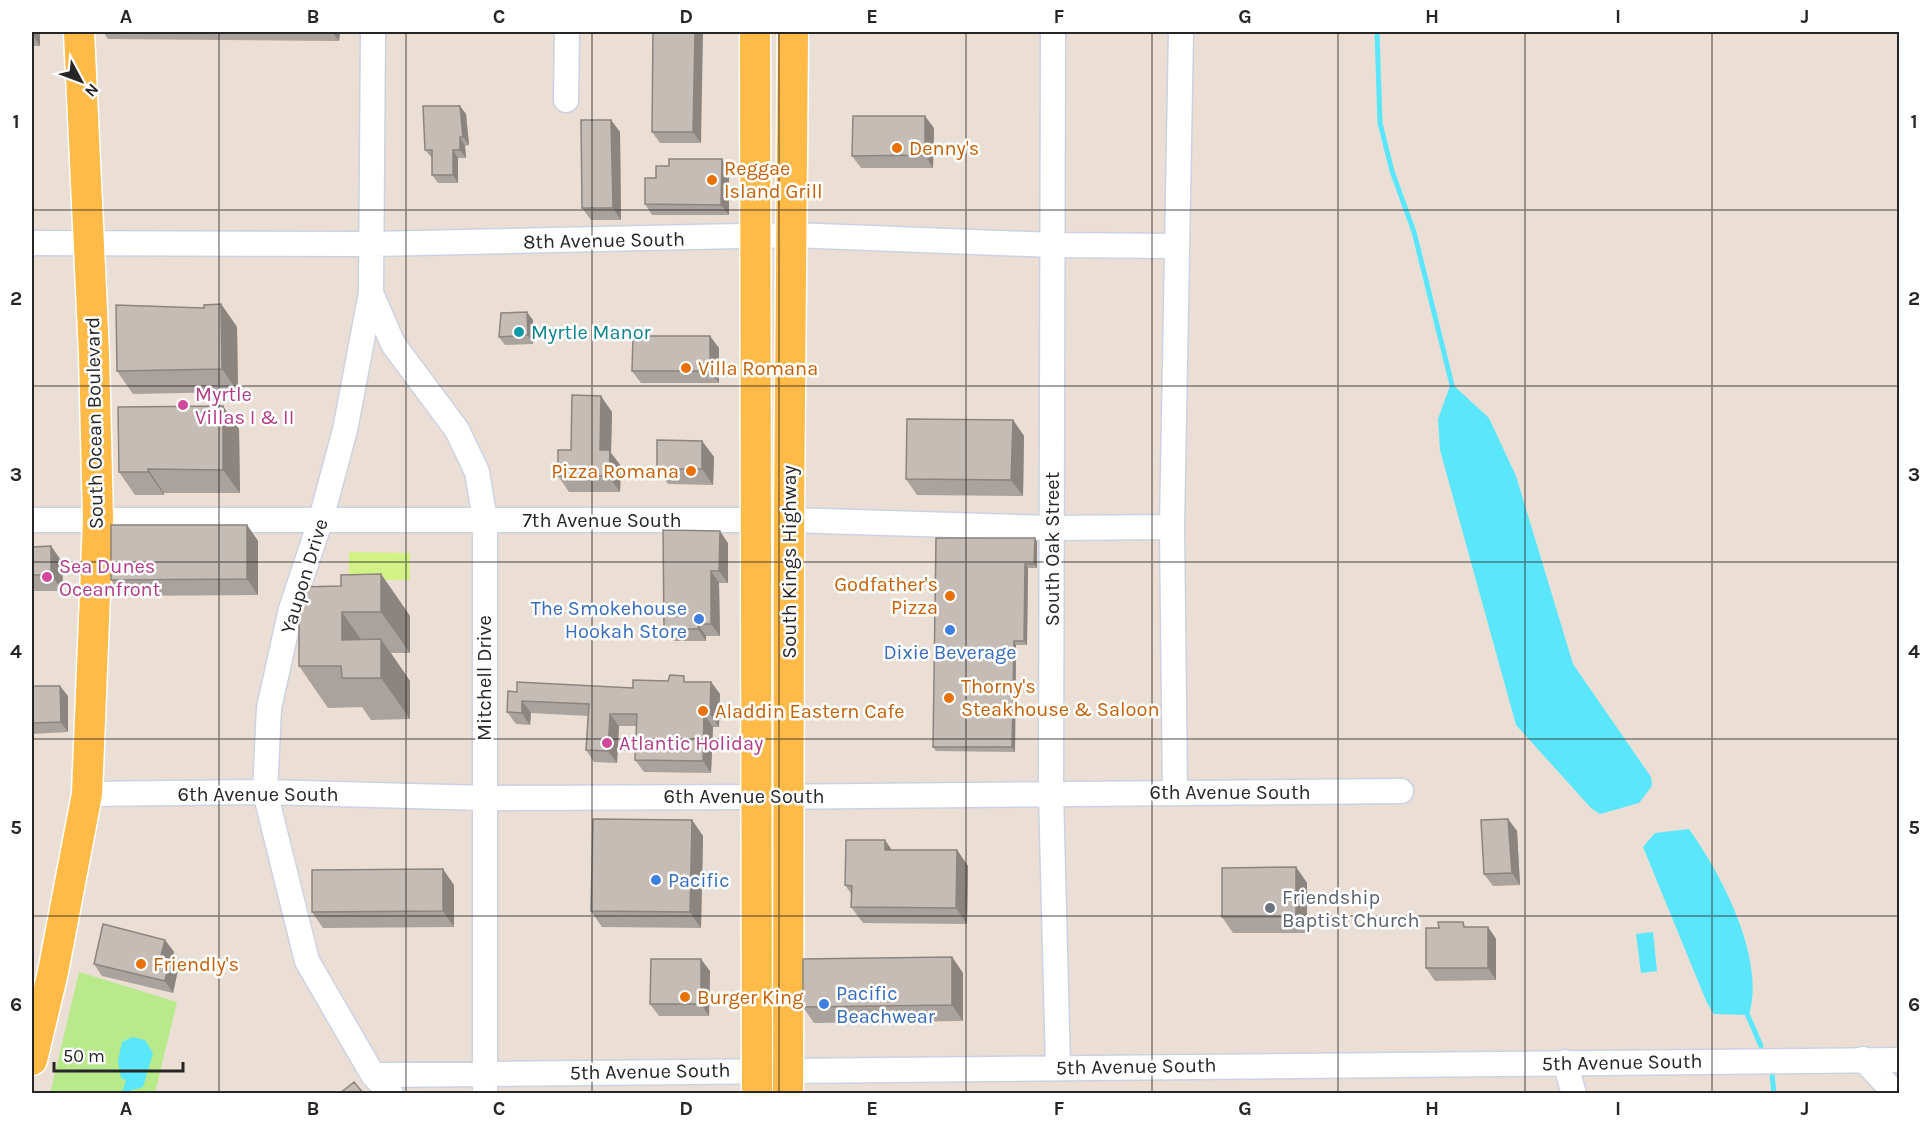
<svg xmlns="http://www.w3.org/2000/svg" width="1931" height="1125" font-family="Karla,sans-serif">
<rect width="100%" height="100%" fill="#ebdfd5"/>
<!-- green -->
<path fill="#b8e98b" d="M79 972 177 1002 155 1093 50 1094Z"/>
<!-- pitch -->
<path fill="#d3f285" d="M349 552 410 553V580H349Z"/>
<!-- water -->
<path fill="#5be7fb" d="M1451 383 1489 418 1516 476 1573 664 1651 777 1652 786 1639 803 1600 814 1591 808 1516 725 1440 450 1438 419Z
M1689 829C1721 874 1766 958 1749 1015L1714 1014 1707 1003 1643 847 1655 833Z
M1653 932 1657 971 1641 973 1636 934Z
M132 1037 145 1040 153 1053 143 1087 122 1093 126 1080 121 1078 118 1061 122 1042Z"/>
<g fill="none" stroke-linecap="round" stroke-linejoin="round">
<!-- stream -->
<path stroke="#5be7fb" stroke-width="5" d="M1377 32 1380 123 1392 171 1414 232 1453 389
M1745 1009 1761 1046
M1772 1074 1774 1094"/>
<!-- minor casing -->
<g stroke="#cbd2e2" stroke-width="27">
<path id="minor" d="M373 32 371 293 345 430 321 519 291 609 269 708 265 792 307 961 373 1075 391 1094
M1053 32 1051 792 1058 1067
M566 100 567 32
M32 243 372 244 792 235 1053 245 1177 246
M371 293 393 344 457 430 477 472 485 520V1094
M32 520H789L1051 528 1172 527
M1175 792 1172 527 1181 32
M87 794 265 792 484 798 757 797 1401 791
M1863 1059 1896 1094
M1565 1062 1574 1094
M373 1075 1900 1060"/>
</g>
<!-- major casing -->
<g stroke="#fff" stroke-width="33">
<path id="major" d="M755 32 757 1094
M32 1060 53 972 87 794 98 519 94 354 79 32
M788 1094 789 520 793 32"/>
</g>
<!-- minor -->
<use href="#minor" stroke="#fff" stroke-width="24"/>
<!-- major -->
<use href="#major" stroke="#ffba47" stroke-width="30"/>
</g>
<!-- wall -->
<path fill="#aaa29d" d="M32 32 40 46H32Z
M103 32H340L339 41 108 39Z
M653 32 701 143H660L652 132Z
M466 114 469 145 465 146 466 158H458V183H438L432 175V158L425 150Z
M611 120 620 132 621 220H591L582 208Z
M934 128 933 168H861L852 156Z
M729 170V215H652L645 204 656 178Z
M221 304 237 327 238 392 133 394 117 371Z
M533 320V344L505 345 499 337Z
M719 348V383H641L632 371Z
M612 412 611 453 621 466 620 492H569L558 476 571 450Z
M1013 420 1024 436 1023 496 917 495 906 479Z
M239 429 240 493H164V495H135L119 472Z
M702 441 714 457 713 485 668 484 657 469Z
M247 525 258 541V595L122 596 111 580Z
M936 538 1037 542V568H1028L1027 645H1016L1015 752 936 751 933 747Z
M728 543V583H719L720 636H706V641H673L664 629Z
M51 546 62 562 63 591H32V547Z
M381 574 410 616V653H391L410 681V719L371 720 362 707 328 708 299 666 341 586Z
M689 682H711L720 694 719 727H713L711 773 644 772 635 760 636 726H619L617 763 594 762 586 750 588 716 531 713 530 725 516 724 507 712 517 692 633 688Z
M32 683V686L68 696V732L32 734Z
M1508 819 1517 831 1520 885 1493 886 1484 874Z
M692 820 703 836 701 928 602 927 591 911Z
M892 850H957L968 866 967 924 863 923 851 907 852 895 845 885Z
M1296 867 1307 883V933H1233L1222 917Z
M454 885V927L323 928 312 912Z
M1467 927H1488L1496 939V980L1435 981 1426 968Z
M165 940 174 952 172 960 178 970 173 993 102 976 94 964Z
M952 957 963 973V1021L814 1023 803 1007Z
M710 971 709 1016H659L650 1004Z"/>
<!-- shaded-wall -->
<path fill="#8b847f" d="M32 32H40V46L32 34Z
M332 32H340L339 41Z
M695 32H703L701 143 693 132Z
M460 106 466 114 469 145 463 137Z
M925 116 934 128 933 168 925 155Z
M611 120 620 132 621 220 613 208Z
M460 137 465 146 466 158 460 150Z
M453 150 458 158V183L453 175Z
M722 159 729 170V215L721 205Z
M221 304 237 327 238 392 222 369Z
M527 312 533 320V344L528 335Z
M710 336 719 348V383L710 371Z
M601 396 612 412 611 453 621 466 620 492 609 476 600 450Z
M223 406 239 429 240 493 223 470Z
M1013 420 1024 436 1023 496 1011 480Z
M702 441 714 457 713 485 702 469Z
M148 469 164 493V495L148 472Z
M247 525 258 541V595L247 579Z
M720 531 728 543V583L719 571Z
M1035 538 1037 542V568L1034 564Z
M51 546 62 562 63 591 51 575Z
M1025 564 1028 568 1027 645 1024 641Z
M711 571 719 583 720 636 711 624Z
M381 574 410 616V653L381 612Z
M342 612 371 654 342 640Z
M698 624 706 636V641L698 629Z
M381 639 410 681V719L381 678Z
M1014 641 1016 645 1015 752 1012 747Z
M711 682 720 694 719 727 710 714Z
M60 686 68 696V732L61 722Z
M522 701 531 713 530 725 522 713Z
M610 714 619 726 617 763 608 751Z
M704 714 713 727 711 773 703 761Z
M1508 819 1517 831 1520 885 1512 873Z
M692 820 703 836 701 928 690 912Z
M885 840 896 856 885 850Z
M957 850 968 866 967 924 956 908Z
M1296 867 1307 883V933L1296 917Z
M443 869 454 885V927L443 911Z
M1488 927 1496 939V980L1488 968Z
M165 940 174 952 172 960 178 970 173 993 165 981 161 956Z
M952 957 963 973V1021L952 1005Z
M701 959 710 971 709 1016 701 1004Z"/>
<!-- building -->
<path fill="#c6bcb6" stroke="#8b847f" stroke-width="1.5" d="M653 32H695L693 132H652Z
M423 106H460L463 137H460V150H453V175H432V150H425Z
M853 116H925V155L852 156Z
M581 120H611L613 208H582Z
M669 159H722L721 205 645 204V178H656V166H669Z
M221 304 222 369 117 371 116 305 204 308V305Z
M527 312 528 335 499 337 501 313Z
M633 336H710V371H632Z
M572 395 601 396 600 450H610L609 476H558V450H571Z
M223 406V470L148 469V472H119L118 407Z
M907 419 1013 420 1011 480 906 479Z
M657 440 702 441V469H657Z
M111 525H247V579L111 580Z
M663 530 720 531 719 571H711V624H698V629H664Z
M936 538H1035L1034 564H1025L1024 641H1014L1012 747H933Z
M51 546V575H32V547Z
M381 574V612H342V640L381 639V678H342L341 666H299V587L341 586V575Z
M670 675 684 676V682H711L710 714H704L703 761 635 760 637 714H610L608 751 586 750 589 704 522 701V713L507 712 508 691 517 692V682L633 688V680L668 681Z
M32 686H60L61 722 32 723Z
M593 819 692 820 690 912 591 911Z
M1508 819 1512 873 1484 874 1481 820Z
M846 840H885V850H957L956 908 851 907 852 886 845 885Z
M1296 867V917H1222V868Z
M443 869V911L312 912V870Z
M1438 922H1463L1464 927H1488V968H1426V928H1439Z
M103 924 165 940 161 956 170 958 165 981 94 964Z
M952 957V1005L803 1007V959Z
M651 959H701V1004H650Z
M354 1082 364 1094H339Z"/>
<!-- grid -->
<path fill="none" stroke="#262626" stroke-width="1.5" stroke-opacity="0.55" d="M219 32V1094M406 32V1094M592 32V1094M779 32V1094M966 32V1094M1152 32V1094M1338 32V1094M1525 32V1094M1712 32V1094M32 210H1900M32 386H1900M32 562H1900M32 739H1900M32 916H1900"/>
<!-- markers -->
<g fill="#e8710a" stroke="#fff" stroke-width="2">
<circle cx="897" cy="148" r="6"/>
<circle cx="712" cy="180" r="6"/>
<circle cx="686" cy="368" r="6"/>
<circle cx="691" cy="471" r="6"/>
<circle cx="950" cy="596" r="6"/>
<circle cx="949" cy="698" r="6"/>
<circle cx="703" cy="711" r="6"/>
<circle cx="141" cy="964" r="6"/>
<circle cx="685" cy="997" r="6"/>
</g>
<circle fill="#0f9aa8" stroke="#fff" stroke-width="2" cx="519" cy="332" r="6"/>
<g fill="#d1479c" stroke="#fff" stroke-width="2">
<circle cx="183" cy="405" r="6"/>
<circle cx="47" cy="577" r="6"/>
<circle cx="607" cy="743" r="6"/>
</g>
<g fill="#3f7fe0" stroke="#fff" stroke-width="2">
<circle cx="699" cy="619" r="6"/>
<circle cx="950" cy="630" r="6"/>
<circle cx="656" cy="880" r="6"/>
<circle cx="824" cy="1004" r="6"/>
</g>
<circle fill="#6b7280" stroke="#fff" stroke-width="2" cx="1270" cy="908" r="6"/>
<g text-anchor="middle" stroke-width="5" stroke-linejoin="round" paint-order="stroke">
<!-- food labels -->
<g font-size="20" fill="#c56008" stroke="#fff" text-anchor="start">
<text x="909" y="155">Denny's</text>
<text x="724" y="175">Reggae<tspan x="724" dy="23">Island Grill</tspan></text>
<text x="698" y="375">Villa Romana</text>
<text x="679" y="478" text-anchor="end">Pizza Romana</text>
<text x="938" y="591" text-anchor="end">Godfather's<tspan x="938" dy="23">Pizza</tspan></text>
<text x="961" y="693">Thorny's<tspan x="961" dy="23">Steakhouse &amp; Saloon</tspan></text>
<text x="715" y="718">Aladdin Eastern Cafe</text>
<text x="153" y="971">Friendly's</text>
<text x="697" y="1004">Burger King</text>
</g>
<!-- street labels -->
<g font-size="20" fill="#262626" stroke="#fff">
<text transform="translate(604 240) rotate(-1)" y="7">8th Avenue South</text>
<text transform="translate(94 423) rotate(-91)" y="7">South Ocean Boulevard</text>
<text x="602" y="527">7th Avenue South</text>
<text transform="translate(1052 549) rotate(-90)" y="7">South Oak Street</text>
<text transform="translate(789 562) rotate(-90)" y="7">South Kings Highway</text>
<text transform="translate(304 576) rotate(-73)" y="7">Yaupon Drive</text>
<text transform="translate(484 678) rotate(-90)" y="7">Mitchell Drive</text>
<text x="1230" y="799">6th Avenue South</text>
<text x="258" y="801">6th Avenue South</text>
<text x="744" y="803">6th Avenue South</text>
<text transform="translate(1622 1062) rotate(-1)" y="7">5th Avenue South</text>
<text transform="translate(1136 1066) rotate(-1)" y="7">5th Avenue South</text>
<text transform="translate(650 1071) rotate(-1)" y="7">5th Avenue South</text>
</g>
<!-- culture labels -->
<g font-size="20" fill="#0d838f" stroke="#fff" text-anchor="start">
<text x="531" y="339">Myrtle Manor</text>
</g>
<!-- hotel labels -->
<g font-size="20" fill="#b23c85" stroke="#fff" text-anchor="start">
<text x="195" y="401">Myrtle<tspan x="195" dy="23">Villas I &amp; II</tspan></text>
<text x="59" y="573">Sea Dunes<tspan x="59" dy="23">Oceanfront</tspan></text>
<text x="619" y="750">Atlantic Holiday</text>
</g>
<!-- shop labels -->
<g font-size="20" fill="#366cbe" stroke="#fff" text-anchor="start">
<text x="687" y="615" text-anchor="end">The Smokehouse<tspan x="687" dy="23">Hookah Store</tspan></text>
<text x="950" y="659" text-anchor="middle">Dixie Beverage</text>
<text x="668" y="887">Pacific</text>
<text x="836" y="1000">Pacific<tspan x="836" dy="23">Beachwear</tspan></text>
</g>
<!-- worship labels -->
<g font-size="20" fill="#5b616d" stroke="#fff" text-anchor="start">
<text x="1282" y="904">Friendship<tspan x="1282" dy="23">Baptist Church</tspan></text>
</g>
</g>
<!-- border -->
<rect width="1931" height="1125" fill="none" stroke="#ffffff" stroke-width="66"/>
<!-- north arrow -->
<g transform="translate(81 81) rotate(131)" stroke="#ffffff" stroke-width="4.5" paint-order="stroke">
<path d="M0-4.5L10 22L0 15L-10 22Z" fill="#262626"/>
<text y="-9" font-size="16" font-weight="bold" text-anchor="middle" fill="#262626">N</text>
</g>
<!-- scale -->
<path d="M54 1062v9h129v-9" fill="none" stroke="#262626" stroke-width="3"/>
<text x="63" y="1062" font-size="18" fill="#262626" stroke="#ffffff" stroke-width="4.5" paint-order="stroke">50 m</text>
<rect x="33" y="33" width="1865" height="1059" fill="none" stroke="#262626" stroke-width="2"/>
<g font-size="20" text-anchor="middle" font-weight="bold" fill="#262626">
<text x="126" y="23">A</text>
<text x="313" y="23">B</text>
<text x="499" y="23">C</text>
<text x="686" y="23">D</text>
<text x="872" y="23">E</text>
<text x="1059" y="23">F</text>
<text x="1245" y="23">G</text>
<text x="1432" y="23">H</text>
<text x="1618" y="23">I</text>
<text x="1805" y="23">J</text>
<text x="16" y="128">1</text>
<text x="1914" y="128">1</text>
<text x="16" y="305">2</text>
<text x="1914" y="305">2</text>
<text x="16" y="481">3</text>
<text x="1914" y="481">3</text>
<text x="16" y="658">4</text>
<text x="1914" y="658">4</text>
<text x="16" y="834">5</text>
<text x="1914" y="834">5</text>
<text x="16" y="1011">6</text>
<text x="1914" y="1011">6</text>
<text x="126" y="1115">A</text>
<text x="313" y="1115">B</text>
<text x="499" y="1115">C</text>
<text x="686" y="1115">D</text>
<text x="872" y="1115">E</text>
<text x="1059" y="1115">F</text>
<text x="1245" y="1115">G</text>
<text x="1432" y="1115">H</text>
<text x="1618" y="1115">I</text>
<text x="1805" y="1115">J</text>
</g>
</svg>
